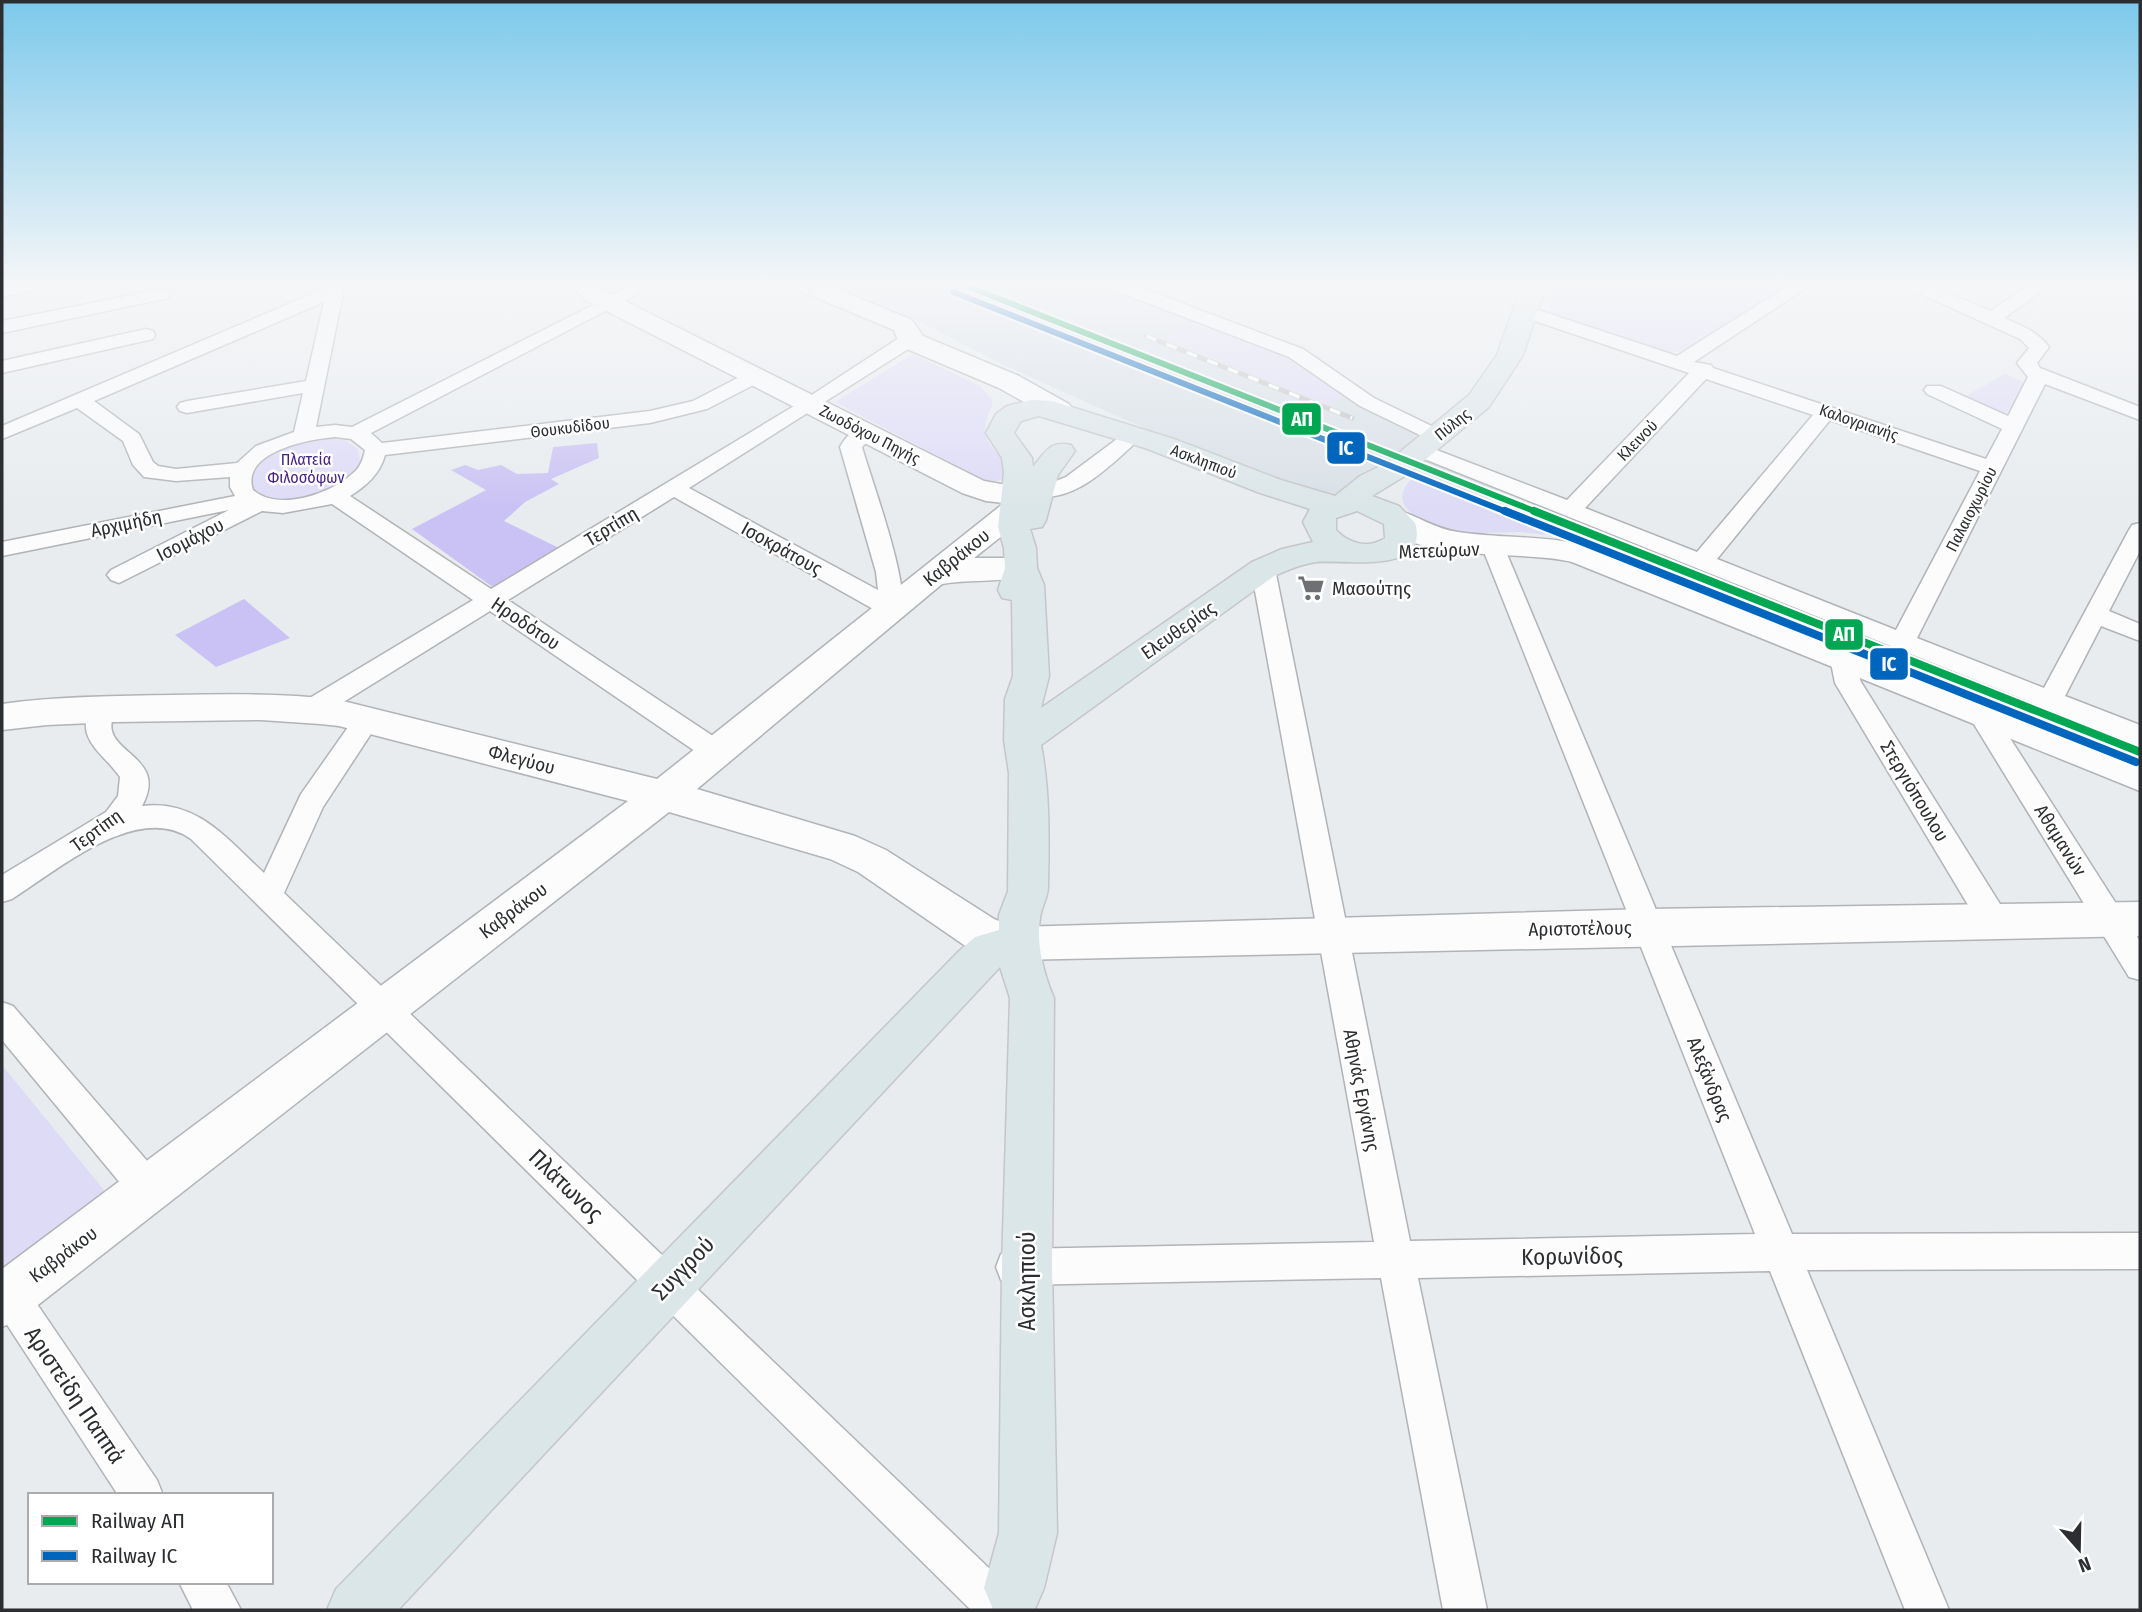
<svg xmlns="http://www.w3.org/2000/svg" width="2142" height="1612" font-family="'Fira Sans Condensed',sans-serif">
<rect width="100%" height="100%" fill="#e8ecef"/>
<!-- built -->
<path fill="#d8e0e7" d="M828 282H1097L1302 360 1415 430 1419 438 1407 448 1500 488 1488 501 1391 462 1342 496H1327L1231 465 1135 424 995 361 893 308Z"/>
<!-- green -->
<path fill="#dedbf7" d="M1554 282H1794L1685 351 1664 352 1549 315Z
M1192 319 1298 360 1348 394 1328 404 1165 339Z
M913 354 980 386 992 400V405C989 414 984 423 985 433 989 451 1010 458 1004 479L992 482 986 481 835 402Z
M2005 374 2026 383 2004 417 1962 398Z
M320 438 344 440 358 449 360 463C343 494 283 511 254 490L250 477C263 450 293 445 320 438Z
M1414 476 1562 537C1548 535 1533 533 1519 532 1483 532 1432 540 1407 509 1397 496 1405 486 1414 476Z
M2 1065 108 1195 2 1273Z"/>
<!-- forest -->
<path fill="#cac2f4" d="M597 443 599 458 551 479 559 484 525 502 504 521 559 548 494 588 412 529 486 490 451 470 465 465 478 470 501 465 517 474 548 473 553 447Z
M244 599 290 638 216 667 175 635Z"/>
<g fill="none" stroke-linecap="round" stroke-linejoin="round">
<!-- street casing -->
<g stroke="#b1b3b6" stroke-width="3">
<path id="street" d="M24 282H59L56 286 2 297V287Z
M340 282H364L343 293 316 427 335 425 352 427 638 282H661L371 433 382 443 650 411 693 401 749 372H763L766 376 763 380 707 409 650 423 385 455C380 474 366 486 350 496L491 589 804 400 902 336H916L918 340 916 344 689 488 878 590 876 572 840 447C847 434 859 424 874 428L877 432 862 447C870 476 913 592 900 614L891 616 882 614 674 497 508 600 728 746 731 753 728 760 718 763 708 760 490 611 321 716 312 718 303 716 299 709 303 702 473 600 332 504 283 513 262 511 119 583 111 580 107 575 111 570 229 510 2 556V542L235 496 230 487V477L176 481 144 477 133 465 123 441 77 408 2 439V426ZM324 302 306 381 187 401 180 403 177 407 180 411 187 413 303 393 294 432 256 446 237 463 176 469 158 466 153 462 139 434 94 401ZM335 437 351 439 365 450C363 460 360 468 352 474 330 494 278 512 253 490 240 452 309 439 335 437Z
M1100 282H1126L1303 349 1374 398 1444 432 1447 436 1444 440H1430L1360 406 1289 357 1103 286Z
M1794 282H1815L1694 362 1711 365 1713 368 1986 459 2002 429 1927 394 1924 390 1927 386H1941L2008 416 2028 377 2017 363 2029 348 2020 339 1903 286 1900 282H1924L1990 311 2034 282H2055L2004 318C2022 326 2037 331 2049 347L2037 363 2040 368 2140 407V420L2045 384 1917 638 2044 688 2129 530 2132 525 2140 523V551L2109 611 2140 624V641L2101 626 2065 696 2140 725V746L1412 454 1408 450 1412 446H1426L1567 500 1689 373 1520 316 1517 312 1520 308H1532L1677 356ZM1706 379 1813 415 1697 552 1585 508ZM1830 420 1980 471 1896 630 1717 559Z
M162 289 171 294 168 298 2 333V321Z
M146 329 153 331 155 335 153 339 2 373V361Z
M1124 437 1131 439 1134 443 1131 447C1104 471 1071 505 1030 495L1027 490 1030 485 1051 483 1066 477 1117 439Z
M1493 540 1501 542 1504 547 1792 1234 2140 1233V1269L1807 1270 1949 1610H1905L1770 1271 1418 1278 1487 1610H1443L1381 1278 1014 1285 1001 1280 996 1267 1001 1254 1014 1249 1374 1242 1251 569 1255 564 1263 561 1271 564 1275 569 1410 1241 1755 1234 1482 547 1485 542Z
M1843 649 1852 652 1861 682 2005 912 2009 921 2005 930 1994 934 1983 930 1835 683 1830 658 1834 652Z
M102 700 111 702 115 709C113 716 110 724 112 731 118 755 166 762 142 806 197 799 227 839 264 873L301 794 358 713 367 710 376 713 380 720 323 807 284 893 1017 1595 1024 1610H971L191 839C138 801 58 870 12 899L2 902V875L106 812 118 796 120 777C102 751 72 739 93 702Z
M1981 704 1990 707 2140 941V980L2129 977 1972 721 1968 714 1972 707Z
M2 1002 13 1006 161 1177 166 1189 161 1201 148 1206 135 1201 2 1040Z
M9 1276 22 1282 157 1480 163 1495H118L2 1317V1279Z
M179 1582H226L241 1610H193Z"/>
</g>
<!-- secondary casing -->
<g stroke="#b1b3b6" stroke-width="3">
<path id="secondary" d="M567 282H594L605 291 984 481 1029 489 1033 495 1026 502 1031 509 1027 516 974 558H1021L1032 561 1037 568 1032 575C1003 583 971 579 942 584L697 789 855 836 886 850 994 919 1014 927 1648 909 2140 902V936L1016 960 1009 962 964 945 858 872 830 859 669 812 20 1319 2 1327V1269L628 801 339 726 320 724 261 720 115 722 47 725 2 730V704C59 696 116 696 173 695 228 694 284 693 339 700L657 779 1004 503 986 501 962 493 587 301Z
M788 282H821L912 320 923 336 1019 376 1069 404 1073 410 1069 416 1059 418 1049 416 999 388 900 346 894 330 791 287Z
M1397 510C1418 516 1435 529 1458 532 1512 540 1552 533 1607 552L2140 762V791L1572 562C1524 549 1411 565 1382 520L1386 513Z"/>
</g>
<!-- primary casing -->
<g stroke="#c5c6c8" stroke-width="3">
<path id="primary" d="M1523 282H1547L1523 355 1489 407 1408 474 1372 496 1399 506 1415 523C1431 576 1340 559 1316 562 1301 564 1288 570 1274 576L1041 745C1050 791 1049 840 1048 887 1048 896 1043 904 1041 913 1035 940 1043 973 1054 998L1052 1266 1057 1533 1044 1588 1035 1609H993L984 1588 999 1533 1002 1266 1010 998 1000 967 398 1610H327L336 1589 958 952 975 937 999 930V915L1008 891 1009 773 1004 740 1005 699 1013 676 1012 600 1002 598 998 590 1005 568 1004 548 998 527 1004 473 1002 458 986 433 996 414 1007 406 1032 400 1052 401 1174 439 1281 480 1335 496 1360 476 1388 462 1469 395 1497 355ZM1039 416 1145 448 1260 493 1310 509 1303 522 1313 542 1282 549 1252 562 1041 708 1049 676 1044 585 1037 568 1036 548 1030 529 1042 527 1046 520 1058 475 1075 451 1071 445C1051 440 1045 452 1033 467L1032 458 1014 433 1021 421ZM1357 511 1384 524 1385 538C1369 549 1349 544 1336 530V518Z"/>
</g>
<!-- street -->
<use href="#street" fill="#fcfcfd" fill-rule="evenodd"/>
<!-- secondary -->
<use href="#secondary" fill="#fcfcfd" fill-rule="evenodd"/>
<!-- primary -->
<use href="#primary" fill="#dbe6e9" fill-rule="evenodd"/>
<!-- rail casing -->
<g stroke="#c2c2c4" stroke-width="5">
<path id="rail" d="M1146 336 1352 418"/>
</g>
<!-- rail -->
<use href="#rail" stroke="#fff" stroke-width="3.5" stroke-dasharray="11" stroke-linecap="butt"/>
<!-- rail-1-far1 casing -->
<g stroke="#fff" stroke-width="10">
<path id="rail-1-far1" d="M957 282 1539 513"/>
</g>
<!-- rail-1 casing -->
<g stroke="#fff" stroke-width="12">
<path id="rail-1" d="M1534 511 2140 752"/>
</g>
<!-- rail-2-far1 casing -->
<g stroke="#fff" stroke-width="10">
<path id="rail-2-far1" d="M953 292 1509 513"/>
</g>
<!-- rail-2 casing -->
<g stroke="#fff" stroke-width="12">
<path id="rail-2" d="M1505 511 2136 762"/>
</g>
<!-- rail-1-far1 -->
<use href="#rail-1-far1" stroke="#00a651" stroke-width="6"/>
<!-- rail-1 -->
<use href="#rail-1" stroke="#00a651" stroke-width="8"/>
<!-- rail-2-far1 -->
<use href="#rail-2-far1" stroke="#0065bd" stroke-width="6"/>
<!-- rail-2 -->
<use href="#rail-2" stroke="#0065bd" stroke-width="8"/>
</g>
<!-- sky -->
<linearGradient id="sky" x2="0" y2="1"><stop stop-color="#7cc9eb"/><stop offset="0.56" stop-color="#f5f6f8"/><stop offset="1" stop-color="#f5f6f8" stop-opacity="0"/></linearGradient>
<rect width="2142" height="508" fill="url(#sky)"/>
<!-- icons -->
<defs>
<g id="supermarket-bare" transform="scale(2.1)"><path d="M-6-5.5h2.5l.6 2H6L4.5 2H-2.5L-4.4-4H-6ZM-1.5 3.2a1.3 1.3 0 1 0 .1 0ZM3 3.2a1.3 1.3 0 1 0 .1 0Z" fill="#6e7074" stroke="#fff" stroke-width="2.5" paint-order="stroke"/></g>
</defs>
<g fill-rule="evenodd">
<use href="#supermarket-bare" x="1311" y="588"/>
</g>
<g text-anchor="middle" stroke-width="5" stroke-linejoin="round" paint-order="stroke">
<!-- far-street labels -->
<g font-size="16" fill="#2c2e31" stroke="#fff">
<text transform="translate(1859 422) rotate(19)" y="6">Καλογριανής</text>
<text transform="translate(1452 424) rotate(-39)" y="6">Πύλης</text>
<text transform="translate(570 427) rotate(-7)" y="6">Θουκυδίδου</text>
<text transform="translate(870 434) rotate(27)" y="6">Ζωοδόχου Πηγής</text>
<text transform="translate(1637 440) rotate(-46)" y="6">Κλεινού</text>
<text transform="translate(1204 461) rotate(21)" y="6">Ασκληπιού</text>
<text transform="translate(1971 509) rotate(-63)" y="6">Παλαιοχωρίου</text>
</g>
<!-- far-park labels -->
<g font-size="16" fill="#452388" stroke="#fff">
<text x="306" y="465">Πλατεία<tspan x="306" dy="18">Φιλοσόφων</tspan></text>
</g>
<!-- street labels -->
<g font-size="19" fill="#2c2e31" stroke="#fff">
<text transform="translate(126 523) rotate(-12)" y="7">Αρχιμήδη</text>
<text transform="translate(611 526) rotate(-31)" y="7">Τερτίπη</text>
<text transform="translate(190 539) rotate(-27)" y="7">Ισομάχου</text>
<text transform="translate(782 548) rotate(29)" y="7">Ισοκράτους</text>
<text transform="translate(1439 550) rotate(-2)" y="7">Μετεώρων</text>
<text transform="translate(956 557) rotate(-39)" y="7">Καβράκου</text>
<text transform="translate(526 623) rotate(34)" y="7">Ηροδότου</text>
<text transform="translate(1178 630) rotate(-35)" y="7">Ελευθερίας</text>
<text transform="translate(522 759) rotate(15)" y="7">Φλεγύου</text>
<text transform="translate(1915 791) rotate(59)" y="7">Στεργιόπουλου</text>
<text transform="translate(96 830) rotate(-36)" y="7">Τερτίπη</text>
<text transform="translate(2061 840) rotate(58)" y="7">Αθαμανών</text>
<text transform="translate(513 910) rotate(-37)" y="7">Καβράκου</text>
<text transform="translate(1580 928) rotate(-1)" y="7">Αριστοτέλους</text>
<text transform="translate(1710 1079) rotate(68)" y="7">Αλεξάνδρας</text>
<text transform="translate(1362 1090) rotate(79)" y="7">Αθηνάς Εργάνης</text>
<text transform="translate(63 1254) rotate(-37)" y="7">Καβράκου</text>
</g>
<!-- poi labels -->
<g font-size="19" fill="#2c2e31" stroke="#fff" text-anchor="start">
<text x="1332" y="595">Μασούτης</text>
</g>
<!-- near-street labels -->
<g font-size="23" fill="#2c2e31" stroke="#fff">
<text transform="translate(566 1185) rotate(44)" y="8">Πλάτωνος</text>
<text transform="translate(1572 1256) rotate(-1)" y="8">Κορωνίδος</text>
<text transform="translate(683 1268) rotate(-46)" y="8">Συγγρού</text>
<text transform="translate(1027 1281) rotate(-90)" y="8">Ασκληπιού</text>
<text transform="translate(75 1395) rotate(56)" y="8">Αριστείδη Παππά</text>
</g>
</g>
<g stroke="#fff" stroke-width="2.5">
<rect x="1281" y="402" width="41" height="34" rx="7" fill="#00a651"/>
<rect x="1326" y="431" width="40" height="34" rx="7" fill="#0065bd"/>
<rect x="1824" y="618" width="40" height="33" rx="7" fill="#00a651"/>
<rect x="1869" y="647" width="40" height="34" rx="7" fill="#0065bd"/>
</g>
<g font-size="19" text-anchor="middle" font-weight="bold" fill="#fff">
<text x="1302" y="426">ΑΠ</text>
<text x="1346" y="455">IC</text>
<text x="1844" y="641">ΑΠ</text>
<text x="1889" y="671">IC</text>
</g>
<!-- border -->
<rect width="2142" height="1612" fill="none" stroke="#2c2e31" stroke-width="7"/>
<!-- legend -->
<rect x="28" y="1493" width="245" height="91" fill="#ffffff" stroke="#ababad" stroke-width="2"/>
<rect x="42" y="1516" width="35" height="10" fill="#00a651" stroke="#ababad" stroke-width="2"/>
<text x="91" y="1528" font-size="21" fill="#2c2e31">Railway ΑΠ</text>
<rect x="42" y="1551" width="35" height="10" fill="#0065bd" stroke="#ababad" stroke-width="2"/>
<text x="91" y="1563" font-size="21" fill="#2c2e31">Railway IC</text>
<!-- north arrow -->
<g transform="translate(2079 1549) rotate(160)" stroke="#ffffff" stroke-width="5" paint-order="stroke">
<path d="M0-5L12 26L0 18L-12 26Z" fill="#2c2e31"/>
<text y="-10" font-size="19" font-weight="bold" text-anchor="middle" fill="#2c2e31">N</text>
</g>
</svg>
